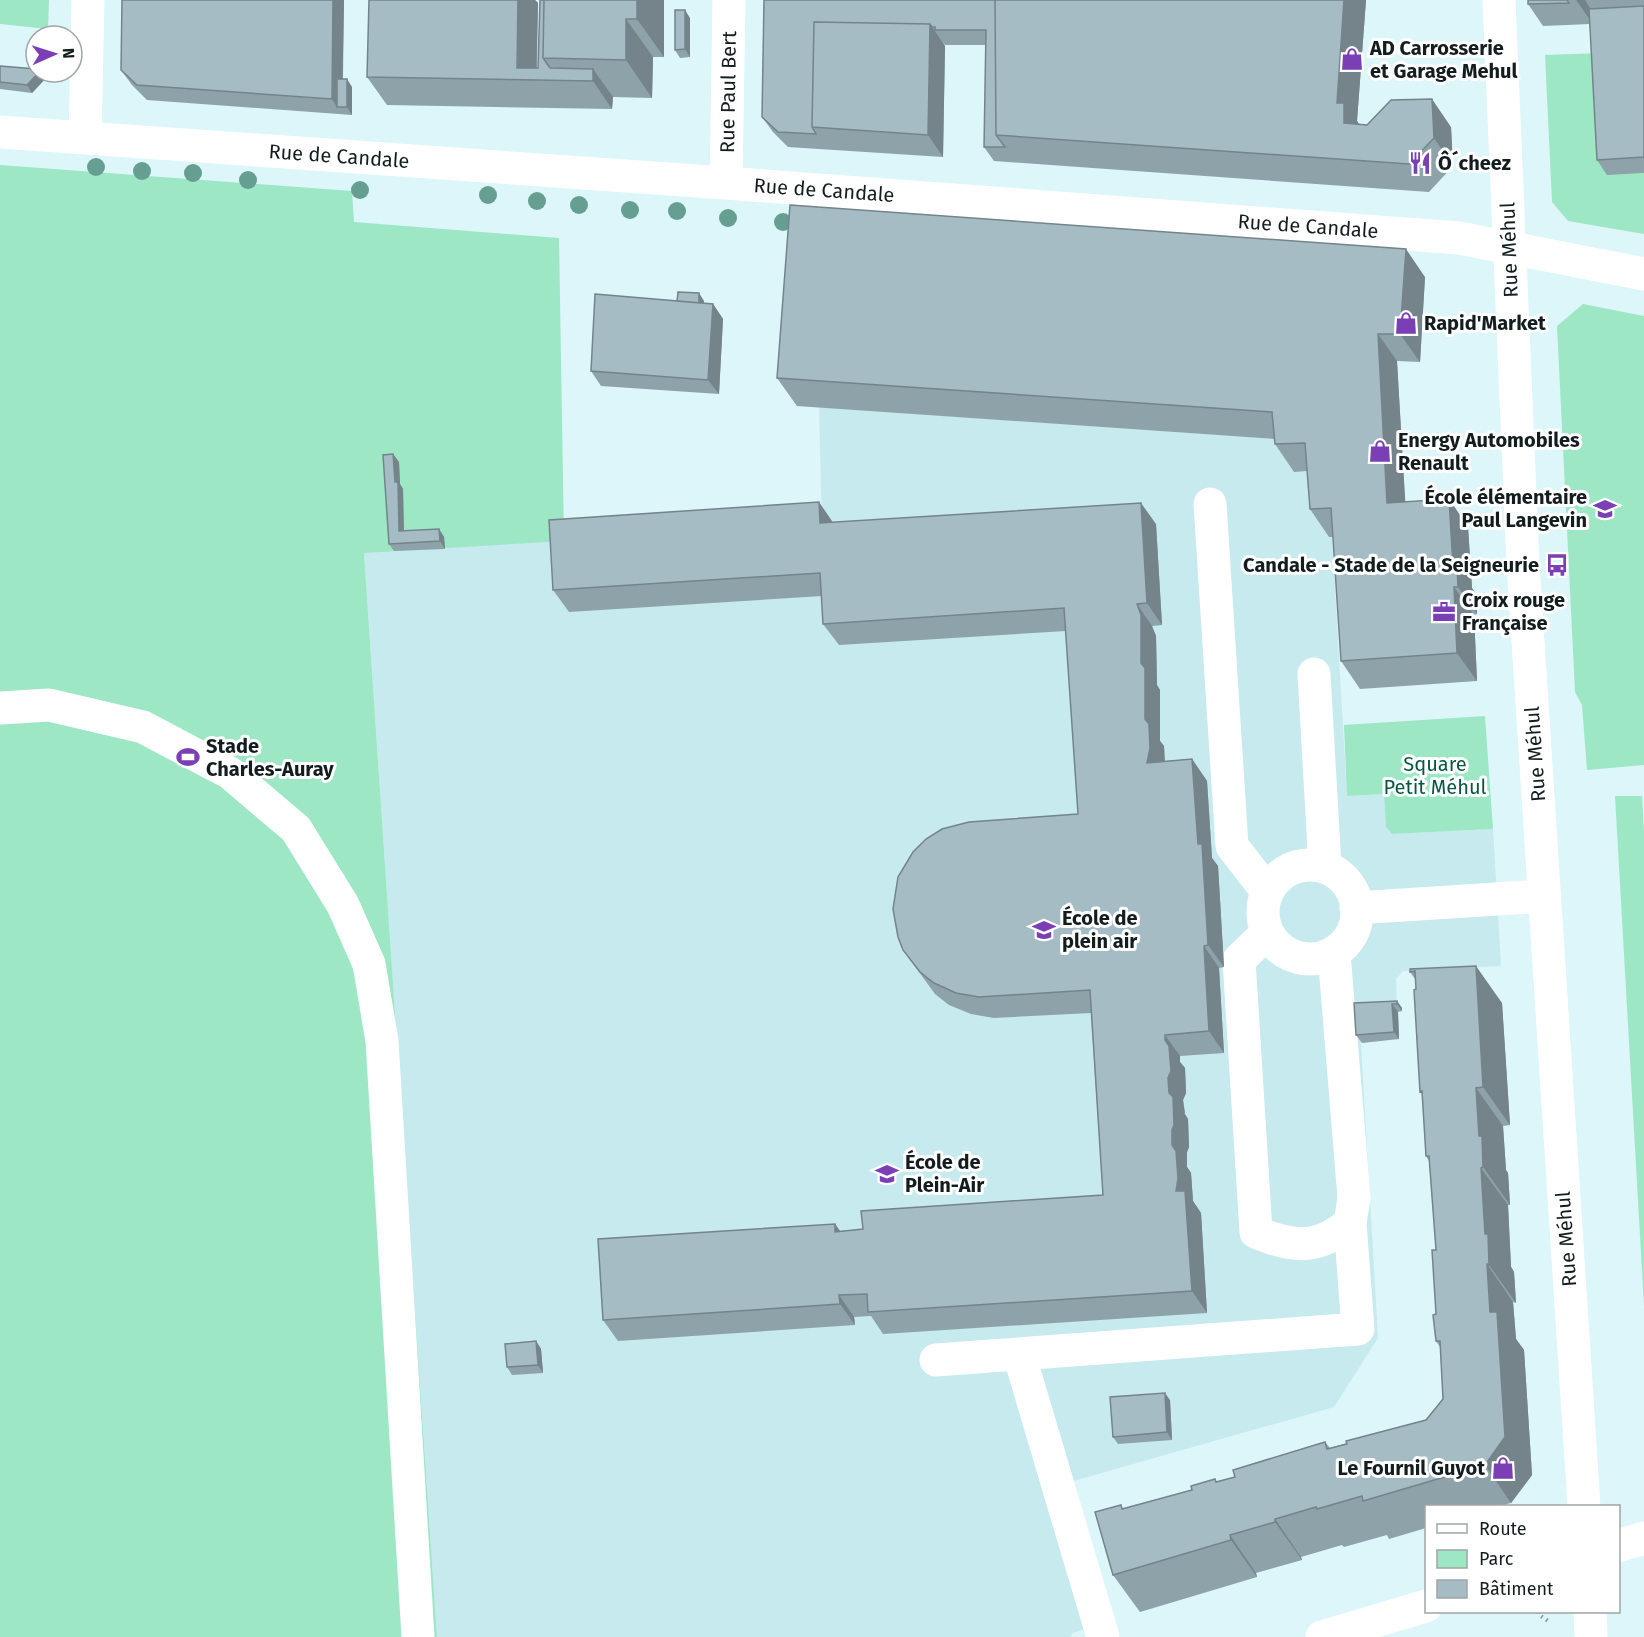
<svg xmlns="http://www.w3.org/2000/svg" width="1644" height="1637" font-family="'Fira Sans',sans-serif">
<rect width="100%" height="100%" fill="#dcf6f9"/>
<!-- built -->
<path fill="#c6eaee" d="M819 407 1292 440 1324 471 1329 537H1332L1347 796 1384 794 1386 827 1392 834 1493 829 1501 966 1403 971 1396 979 1397 1008 1359 1011 1378 1338 1334 1407 1070 1482 1108 1622 1072 1633 1071 1637H437L364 552 822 525Z"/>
<!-- green -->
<path fill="#9de7c5" d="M0 0H49L48 29 0 24Z
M1601 53 1607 174 1644 173V234L1568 221 1552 202 1545 55Z
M0 165 352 191 354 222 559 238 564 541 364 553 437 1637H0Z
M1583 304 1644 316V765L1587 770 1582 705 1575 692 1557 326Z
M1485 716 1493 829 1392 834 1386 827 1384 794 1347 796 1344 725Z
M1642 796 1644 832V1306L1615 796Z"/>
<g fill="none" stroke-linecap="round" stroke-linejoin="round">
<!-- path -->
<path stroke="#819395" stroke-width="4" stroke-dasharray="1.5 4.5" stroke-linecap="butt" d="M1538 1612V1614L1548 1621"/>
<!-- minor -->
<path stroke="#fff" stroke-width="33" d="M1499 0 1523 564 1584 1506
M0 132 726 183 1459 238 1644 274
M85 138 88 0
M726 183 729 0
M1210 504 1232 846 1267 891
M1314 674 1325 867
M0 708 49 705 143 727 230 773 296 829 343 905 369 964 382 1041 418 1637
M1263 912a47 47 0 1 1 94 0a47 47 0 1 1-94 0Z
M1356 908 1544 896
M1267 933 1239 960 1256 1232C1293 1248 1318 1250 1350 1223L1354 1198 1334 953
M1019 1354 1103 1637
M936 1360 1358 1329 1350 1223
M1618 1546 1644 1538
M1590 1612 1591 1637
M1322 1637 1426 1606"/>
</g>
<!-- trees -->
<g fill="#669f92">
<circle cx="96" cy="167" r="9"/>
<circle cx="142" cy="171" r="9"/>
<circle cx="193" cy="173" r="9"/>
<circle cx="248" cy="180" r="9"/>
<circle cx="360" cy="190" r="9"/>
<circle cx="488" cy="195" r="9"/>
<circle cx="537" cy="201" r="9"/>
<circle cx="579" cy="205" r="9"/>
<circle cx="630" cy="210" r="9"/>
<circle cx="677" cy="211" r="9"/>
<circle cx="728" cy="218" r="9"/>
<circle cx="783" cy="222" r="9"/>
</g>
<!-- wall -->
<path fill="#8ea2a9" d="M122 0H344L343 79 352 87V115L147 100 132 85 121 70Z
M369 0H535L538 3 537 68H538L540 0H664V57H653L652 98 613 97 612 109 387 105 367 77Z
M764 0H1366L1357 121 1359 124 1451 127 1453 166 1429 192 994 161 984 147 986 45H945L943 42 945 46 943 157 788 147 773 132 762 117Z
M1528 0H1644V173L1607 175 1597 160 1590 24 1543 26 1528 4Z
M690 18V57L680 58 675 50Z
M0 66 36 72H44L47 77 32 93 0 89Z
M1425 277 1420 362 1397 361 1405 502 1449 499 1468 527 1472 588 1476 594 1477 614 1474 615 1477 681 1360 689 1341 661 1333 537H1329L1310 509 1307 471 1294 472 1275 444V439L797 406 777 378Z
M677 301H704V303L713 304 723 319 719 394 601 386 591 371Z
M393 454 399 462 400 484 403 489 404 531 439 529 444 537 445 549 394 551 389 544Z
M833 522 1156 524 1162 625 1152 626 1156 636 1157 685 1160 690V741L1164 746 1165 761 1192 759 1207 781 1212 858 1218 866 1224 967 1219 968 1224 1053 1180 1056V1062L1185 1068 1186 1093 1183 1100 1185 1114 1188 1119 1189 1147 1187 1152V1167L1191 1173 1193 1201 1201 1213 1207 1313 883 1334 871 1316 854 1317 855 1325 618 1341 603 1320 835 1224 840 1231 863 1229 1103 1195 1091 1013 994 1018 971 1014 949 1005 935 994 903 950 1078 814 1066 631 839 645 823 624 822 596 569 612 553 590Z
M1410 969 1502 1003 1510 1125 1503 1126 1506 1170 1508 1173 1510 1205H1508L1511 1267 1514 1272 1516 1303 1513 1302 1516 1339 1524 1350 1532 1475 1511 1503 1499 1506H1426V1528L1389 1539 1387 1535 1344 1547 1342 1545 1301 1557 1302 1560 1256 1573 1257 1577 1140 1612 1113 1575 1121 1505 1123 1509 1192 1490 1215 1479 1217 1482 1235 1477 1325 1442 1330 1448 1426 1420 1443 1399 1440 1347 1436 1341V1250L1429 1161 1426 1156 1422 1094 1420 1092 1416 989 1415 979 1410 972Z
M1397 1001 1402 1008V1011L1398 1012 1399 1039 1362 1043 1356 1035Z
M536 1341 541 1349 543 1373 512 1375 507 1367Z
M1170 1400 1172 1440 1118 1444 1113 1437Z"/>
<!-- shaded-wall -->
<path fill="#74848a" d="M333 0H344L342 107H337L332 99Z
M518 0H535L538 3 536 80 517 68Z
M637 0H664V57L637 19Z
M1344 0H1366L1357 121 1364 131 1344 123 1337 103Z
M1576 0H1585L1592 11 1593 24Z
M685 10 690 18V57L685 49Z
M626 19 653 57 652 98 626 60Z
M930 24 945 46 943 157 928 135Z
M593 69 613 97 612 109 593 81Z
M39 72H44L47 77 32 93 27 85Z
M347 79 352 87V115L347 107Z
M1432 99 1451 127 1453 166 1434 138Z
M1406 249 1425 277 1420 362 1400 334Z
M699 293 704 301V317L698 309Z
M713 304 723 319 719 394 708 380Z
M1378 334 1397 361 1407 531 1387 503Z
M393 454 399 462 400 484 403 489 404 538 399 531Z
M1449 499 1468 527 1472 588 1476 594 1477 614 1458 587 1453 566Z
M819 502 834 524 820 523Z
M1141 503 1156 524 1162 625 1147 603Z
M439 529 444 537 445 549 440 541Z
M1454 587 1474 615 1477 681 1457 653Z
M1137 604 1152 626 1156 636 1157 685 1160 690V741L1164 746 1165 770 1147 763Z
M1192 759 1207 781 1212 858 1218 866 1224 967 1208 945 1198 844Z
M1204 946 1219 968 1224 1053 1209 1031Z
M1476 966 1502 1003 1510 1125 1483 1087Z
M1397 1001 1402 1008V1011L1397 1004Z
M1392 1004 1398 1012 1399 1039 1394 1032Z
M1165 1035 1180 1056V1062L1185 1068 1186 1093 1183 1100 1185 1114 1169 1093Z
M1476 1088 1503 1126 1506 1170 1508 1173 1510 1205 1483 1167 1479 1136Z
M1173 1097 1188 1119 1189 1147 1187 1152V1167L1191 1173 1193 1201 1201 1213 1207 1313 1192 1291 1176 1191 1172 1145Z
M1481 1168 1508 1205 1511 1267 1514 1272 1516 1303 1489 1265 1485 1234Z
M835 1224 850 1245 835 1232Z
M1487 1264 1513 1302 1516 1339 1524 1350 1532 1475 1511 1503 1485 1465 1490 1312Z
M839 1295 854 1317 855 1325 840 1304Z
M536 1341 541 1349 543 1373 538 1365Z
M1165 1393 1170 1400 1172 1440 1167 1432Z
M1275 1519 1301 1557 1302 1560 1275 1522Z
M1230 1535 1256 1573 1257 1577 1231 1540Z"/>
<!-- building -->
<path fill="#a5bcc5" stroke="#74848a" stroke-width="1.5" d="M122 0H333L332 99 137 85 121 70Z
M369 0H518L517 68H538L540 0H544L543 58 550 68 593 69V81L367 77Z
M544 0H637V19H626V60L543 58Z
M764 0H995L996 135 1005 147H984L986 30H935V27H932L930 24 814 22 812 127 816 134 778 132 762 117Z
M995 0H1344L1337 103H1344V123L1367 125 1391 100 1432 99 1434 138 1409 164 996 135Z
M1528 0H1567L1569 3 1528 4Z
M1644 6V157L1597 160 1589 9Z
M675 10H685V49L675 50Z
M814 22 930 24 928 135 812 127Z
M0 66 36 69V72H39L27 85 0 82Z
M337 79H347V107H337Z
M790 205 1406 249 1400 334H1378L1387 503 1449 499 1453 566H1457L1458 587H1454L1457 653 1341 661 1331 508 1310 509 1305 443 1275 444 1272 412 777 378Z
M678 292 699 293V303L677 301Z
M595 294 713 304 708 380 591 371Z
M393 454 395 482H398L399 531 439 529 440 541 389 544 383 455Z
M819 502 820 523 1141 503 1147 603 1137 604 1141 615V663L1145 668V719L1149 724 1150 748 1147 763 1192 759 1198 844H1202L1208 945 1204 946 1209 1031 1165 1035V1040L1169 1046 1171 1071 1168 1078 1169 1093 1173 1097 1174 1125 1172 1130V1145L1176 1151 1178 1178 1176 1191H1185L1192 1291 868 1312 867 1294 839 1295 840 1304 603 1320 598 1239 835 1224V1232L863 1229 861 1211 1103 1195 1090 990 979 997 956 993 934 983 920 972 903 950 898 937 893 909 898 877 913 852 926 839 942 829 969 822 1078 814 1064 608 823 624 820 573 553 590 549 520Z
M1476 966 1483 1087 1476 1088 1479 1136H1482L1483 1167 1481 1168 1485 1234H1488L1489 1265 1487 1264 1490 1312H1497L1505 1437 1485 1465 1363 1501 1362 1496 1317 1509 1316 1507 1275 1519V1522L1230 1535 1231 1540 1113 1575 1095 1512 1121 1505 1122 1509 1192 1490 1191 1486 1215 1479 1216 1482 1235 1477 1233 1470 1325 1442 1327 1449 1347 1444 1346 1441 1426 1420 1443 1399 1440 1341H1436L1433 1315 1436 1314 1432 1250H1436L1429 1156H1426L1422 1091 1420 1092 1414 990 1416 989 1415 971 1410 972V969Z
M1397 1001V1004H1392L1394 1032 1356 1035 1354 1003Z
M536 1341 538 1365 507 1367 505 1344Z
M1165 1393 1167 1432 1113 1437 1110 1397Z"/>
<!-- icons -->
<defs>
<g id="shop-bare" transform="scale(1.8)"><path d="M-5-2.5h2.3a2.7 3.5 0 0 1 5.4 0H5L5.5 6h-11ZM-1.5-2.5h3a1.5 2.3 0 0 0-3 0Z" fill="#7a3fb5" stroke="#fff" stroke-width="2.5" paint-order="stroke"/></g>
<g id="restaurant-bare" transform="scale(1.8)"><path d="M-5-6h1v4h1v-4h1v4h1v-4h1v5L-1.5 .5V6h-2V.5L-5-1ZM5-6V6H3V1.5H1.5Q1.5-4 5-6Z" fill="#7a3fb5" stroke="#fff" stroke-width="2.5" paint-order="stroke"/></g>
<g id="school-bare" transform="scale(1.8)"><path d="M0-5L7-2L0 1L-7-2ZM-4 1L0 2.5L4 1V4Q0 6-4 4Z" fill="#7a3fb5" stroke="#fff" stroke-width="2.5" paint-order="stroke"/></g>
<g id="bus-bare" transform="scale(1.8)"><path d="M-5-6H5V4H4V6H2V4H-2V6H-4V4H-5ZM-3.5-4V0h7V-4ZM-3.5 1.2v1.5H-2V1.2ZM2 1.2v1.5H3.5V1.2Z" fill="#7a3fb5" stroke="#fff" stroke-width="2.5" paint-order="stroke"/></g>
<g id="office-bare" transform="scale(1.8)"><path d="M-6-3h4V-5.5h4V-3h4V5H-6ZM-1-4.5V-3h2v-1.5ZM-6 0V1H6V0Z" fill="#7a3fb5" stroke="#fff" stroke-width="2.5" paint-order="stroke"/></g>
<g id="stadium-bare" transform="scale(1.8)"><path d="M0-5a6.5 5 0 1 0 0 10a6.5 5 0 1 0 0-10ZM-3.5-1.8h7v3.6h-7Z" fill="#7a3fb5" stroke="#fff" stroke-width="2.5" paint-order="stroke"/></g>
</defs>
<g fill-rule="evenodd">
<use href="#shop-bare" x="1352" y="59"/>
<use href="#restaurant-bare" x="1420" y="163"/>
<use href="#shop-bare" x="1406" y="323"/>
<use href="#shop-bare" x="1380" y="451"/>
<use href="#school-bare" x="1605" y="509"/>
<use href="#bus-bare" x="1557" y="565"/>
<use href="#office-bare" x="1444" y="612"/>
<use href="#stadium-bare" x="188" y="757"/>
<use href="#school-bare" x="1044" y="930"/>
<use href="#school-bare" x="887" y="1174"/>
<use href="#shop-bare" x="1503" y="1468"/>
</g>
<g text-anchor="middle" stroke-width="6" stroke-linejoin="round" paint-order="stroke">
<!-- poi labels -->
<g font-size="20" font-weight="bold" fill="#131d1e" stroke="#fff" text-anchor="start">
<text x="1370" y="55">AD Carrosserie<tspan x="1370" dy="23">et Garage Mehul</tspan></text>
<text x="1438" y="170">Ô´cheez</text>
<text x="1424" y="330">Rapid'Market</text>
<text x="1398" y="447">Energy Automobiles<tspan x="1398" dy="23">Renault</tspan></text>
<text x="1587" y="504" text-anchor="end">École élémentaire<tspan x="1587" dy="23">Paul Langevin</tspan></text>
<text x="1539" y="572" text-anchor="end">Candale - Stade de la Seigneurie</text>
<text x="1462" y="607">Croix rouge<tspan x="1462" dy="23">Française</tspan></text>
<text x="206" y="753">Stade<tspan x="206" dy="23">Charles-Auray</tspan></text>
<text x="1062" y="925">École de<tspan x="1062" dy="23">plein air</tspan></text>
<text x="905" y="1169">École de<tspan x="905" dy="23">Plein-Air</tspan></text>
<text x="1485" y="1475" text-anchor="end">Le Fournil Guyot</text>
</g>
<!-- street labels -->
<g font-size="20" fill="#131d1e" stroke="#fff">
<text transform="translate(728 92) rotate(-89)" y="7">Rue Paul Bert</text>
<text transform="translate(339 156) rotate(4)" y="7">Rue de Candale</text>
<text transform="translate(824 190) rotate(4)" y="7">Rue de Candale</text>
<text transform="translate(1308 226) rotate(4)" y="7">Rue de Candale</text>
<text transform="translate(1509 250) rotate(-92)" y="7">Rue Méhul</text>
<text transform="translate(1535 754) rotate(-94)" y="7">Rue Méhul</text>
<text transform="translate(1566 1239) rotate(-94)" y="7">Rue Méhul</text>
</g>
<!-- park labels -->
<g font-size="20" fill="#05573d" stroke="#fff">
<text x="1435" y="771">Square<tspan x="1435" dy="23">Petit Méhul</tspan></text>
</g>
</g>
<!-- legend -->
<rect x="1425" y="1505" width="195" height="108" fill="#ffffff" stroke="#a1a5a5" stroke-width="1.5"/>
<rect x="1437" y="1524" width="30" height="9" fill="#ffffff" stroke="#a1a5a5" stroke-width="1.5"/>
<text x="1479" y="1535" font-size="18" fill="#131d1e">Route</text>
<rect x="1437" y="1550" width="30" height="18" fill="#9de7c5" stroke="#a1a5a5" stroke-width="1.5"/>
<text x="1479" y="1565" font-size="18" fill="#131d1e">Parc</text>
<rect x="1437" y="1580" width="30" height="18" fill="#a5bcc5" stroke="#a1a5a5" stroke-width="1.5"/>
<text x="1479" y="1595" font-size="18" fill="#131d1e">Bâtiment</text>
<!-- north arrow -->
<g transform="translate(54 54) rotate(87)"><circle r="28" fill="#ffffff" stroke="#a1a5a5" stroke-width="1.5"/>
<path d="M0-4.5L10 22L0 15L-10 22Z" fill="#7a3fb5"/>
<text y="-9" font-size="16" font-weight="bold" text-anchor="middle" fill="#131d1e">N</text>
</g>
</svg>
